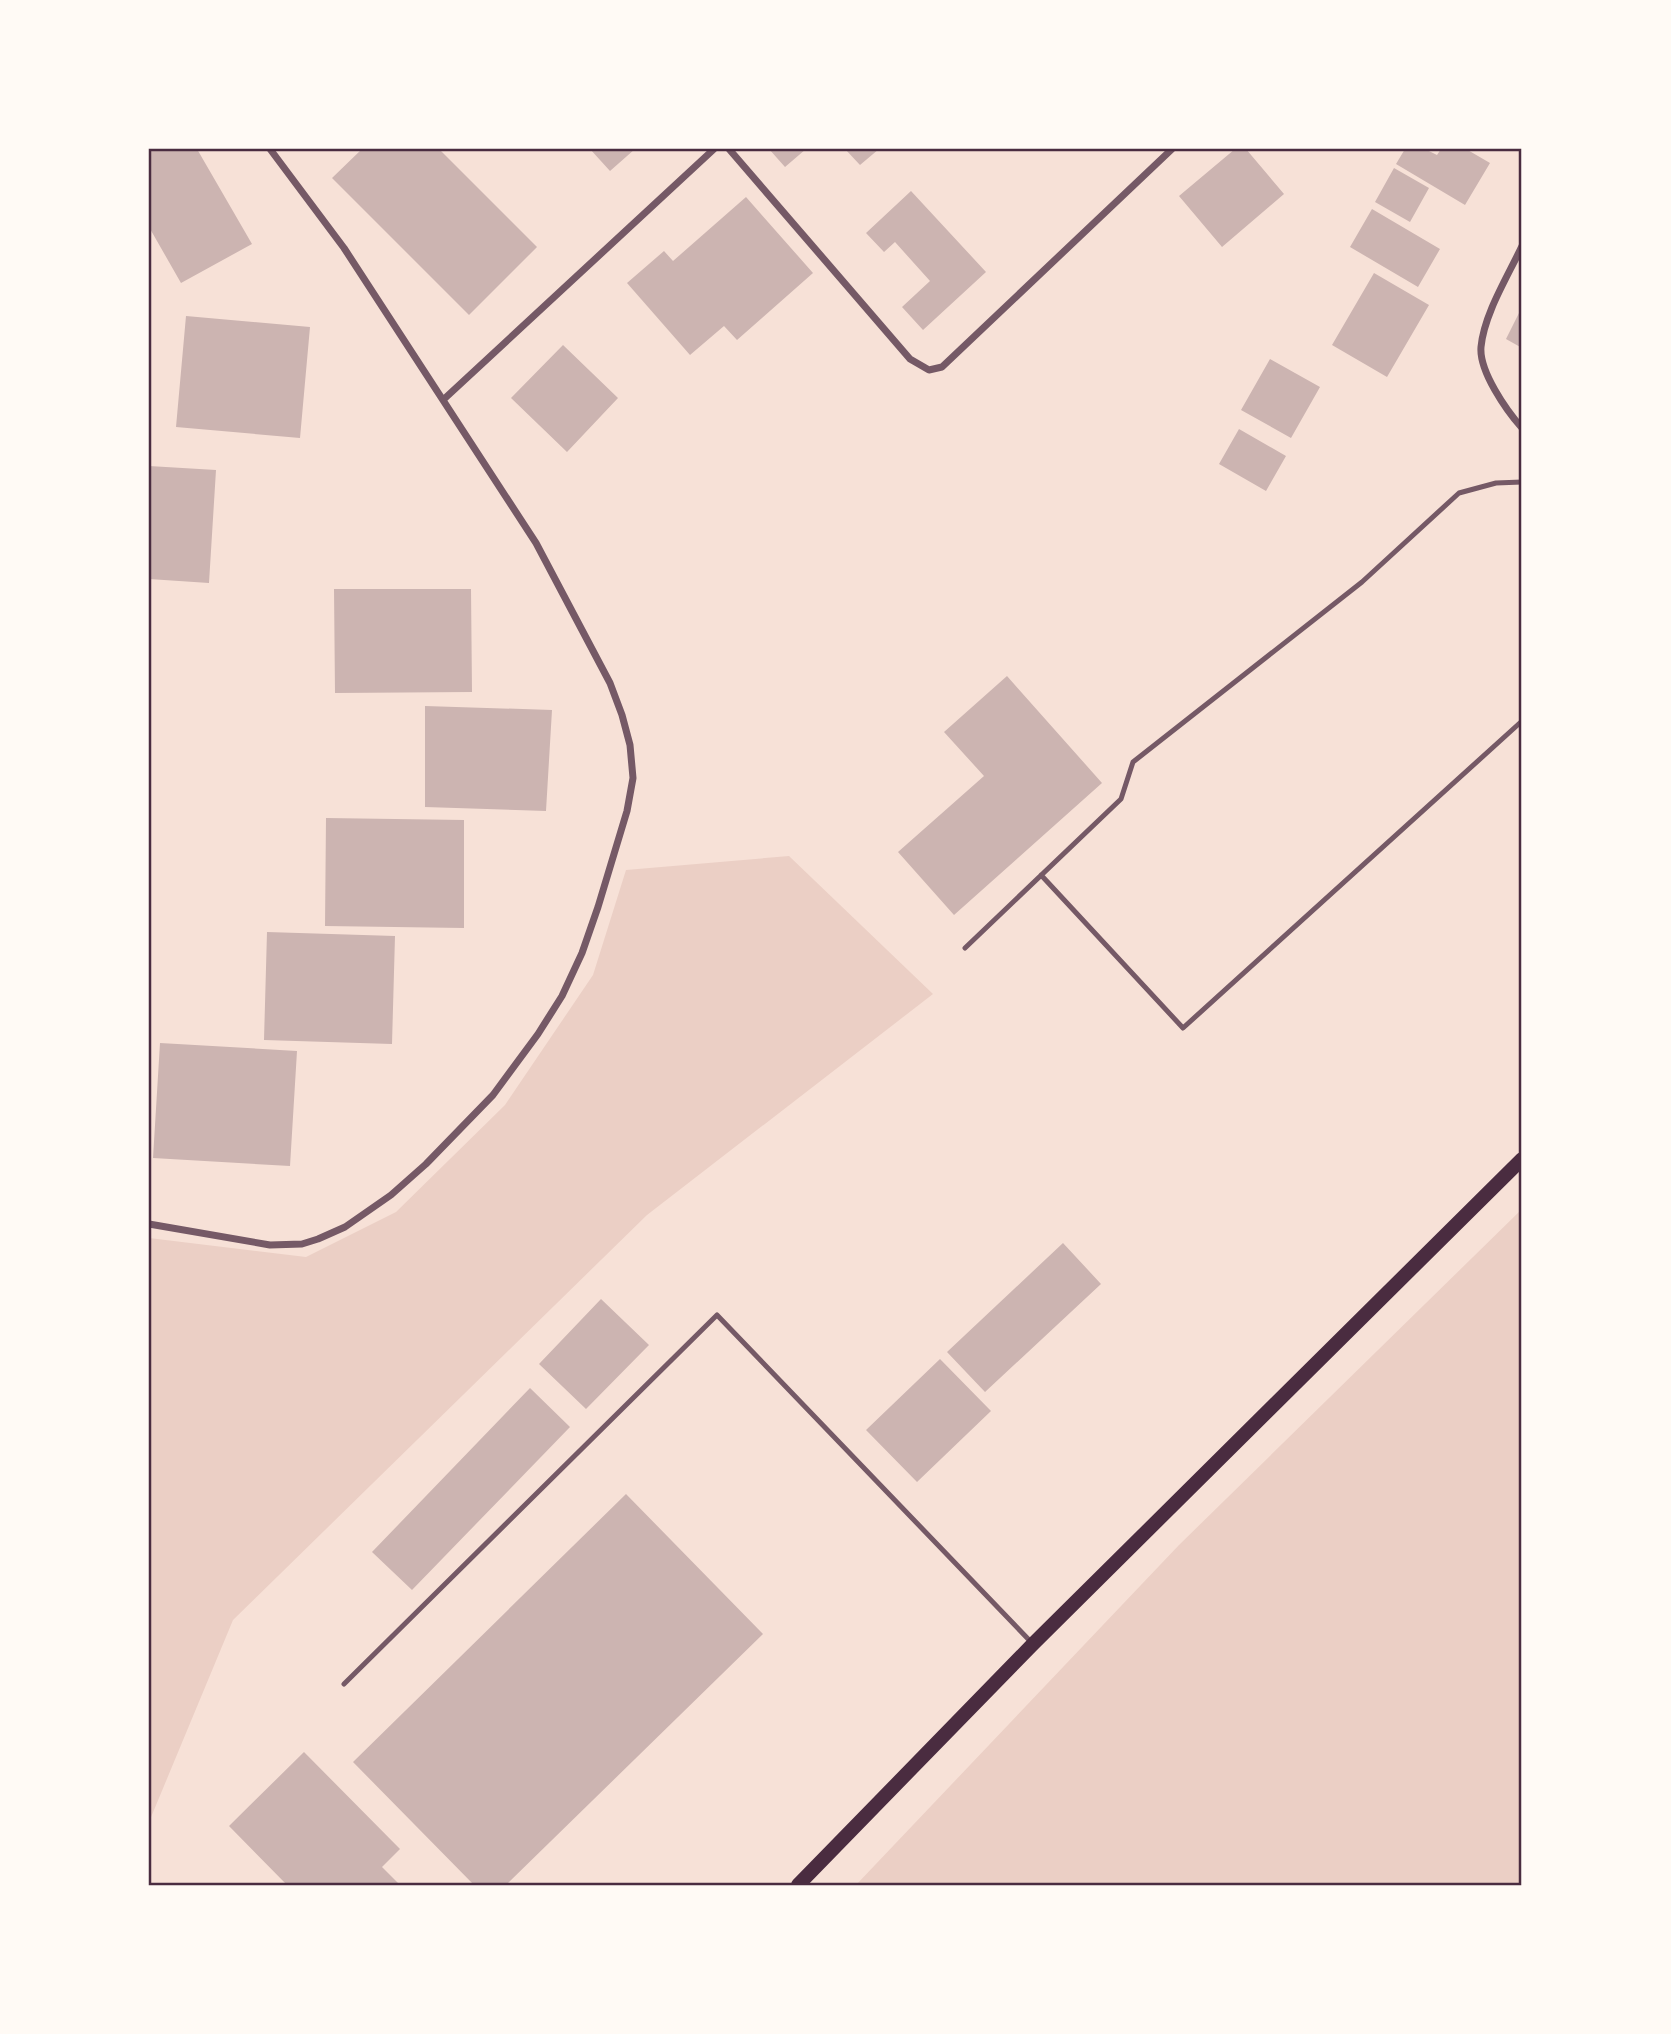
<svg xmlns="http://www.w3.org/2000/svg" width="1671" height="2034" font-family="Barlow,sans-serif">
<rect width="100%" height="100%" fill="#f7e1d7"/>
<!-- green -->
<path fill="#ebcfc5" d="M789 856 933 994 647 1215 233 1620 149 1822V1238L306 1257 396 1212 505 1105 593 975 626 870Z
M1522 1209V1885H856L1179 1545Z"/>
<!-- building -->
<path fill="#ccb4b1" d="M149 149H197L252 244 181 283 149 227Z
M362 149H439L537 247 469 315 332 178Z
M590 149H635L610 171Z
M769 149H806L785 167Z
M845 149H879L860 165Z
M1235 149H1246L1284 194 1222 247 1179 196Z
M1405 149H1425L1437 155 1441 149H1466L1490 163 1465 205 1396 164Z
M1394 168 1429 188 1410 222 1375 202Z
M911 191 986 272 923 330 902 307 930 281 895 242 884 252 866 233Z
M746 197 813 273 737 340 724 326 690 355 627 283 664 251 673 261Z
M1372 209 1440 249 1418 287 1350 247Z
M1374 273 1429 305 1387 377 1332 345Z
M1522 307V348L1506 339Z
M186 316 310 327 300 438 176 427Z
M563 345 618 398 567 452 511 398Z
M1270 359 1320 387 1291 438 1241 410Z
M1239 429 1286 456 1266 491 1219 464Z
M149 466 216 470 209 583 149 579Z
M334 589H471L472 692 335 693Z
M1007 676 1102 783 954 915 898 852 984 776 944 732Z
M425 706 552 710 546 811 425 807Z
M326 818 464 820V928L325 926Z
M267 932 395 936 392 1044 264 1040Z
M160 1043 297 1051 290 1166 153 1158Z
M1063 1243 1101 1284 985 1392 947 1352Z
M601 1299 649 1345 586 1409 539 1364Z
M940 1359 991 1411 917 1482 866 1430Z
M530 1388 570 1427 412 1590 372 1552Z
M626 1494 763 1634 506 1885H474L353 1762Z
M304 1752 400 1849 382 1867 400 1885H287L229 1826Z"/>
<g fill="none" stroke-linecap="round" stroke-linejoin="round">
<!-- service -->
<path stroke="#755966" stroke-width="5" d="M1041 875 1183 1028 1522 721
M965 948 1121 799 1133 762 1362 582 1459 493 1496 483 1522 482
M344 1684 717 1315 1032 1643"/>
<!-- minor -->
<path stroke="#755966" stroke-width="7" d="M729 149 910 359 929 370 942 367 1172 149
M1522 246C1508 276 1484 314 1481 347 1479 371 1506 410 1522 428
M443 400 714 149
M149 1224 270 1245 302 1244 318 1239 345 1227 391 1195 426 1164 493 1095 538 1034 562 996 582 953 598 907 627 811 633 778 630 745 622 715 610 683 536 543 344 248 270 149"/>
<!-- secondary -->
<path stroke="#4a2c40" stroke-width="14" d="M798 1885 1033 1644 1522 1159"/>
</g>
<!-- border -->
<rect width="1671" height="2034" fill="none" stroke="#fffaf5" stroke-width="301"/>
<rect x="150" y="150" width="1370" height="1734" fill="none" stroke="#4a2c40" stroke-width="2.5"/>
</svg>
